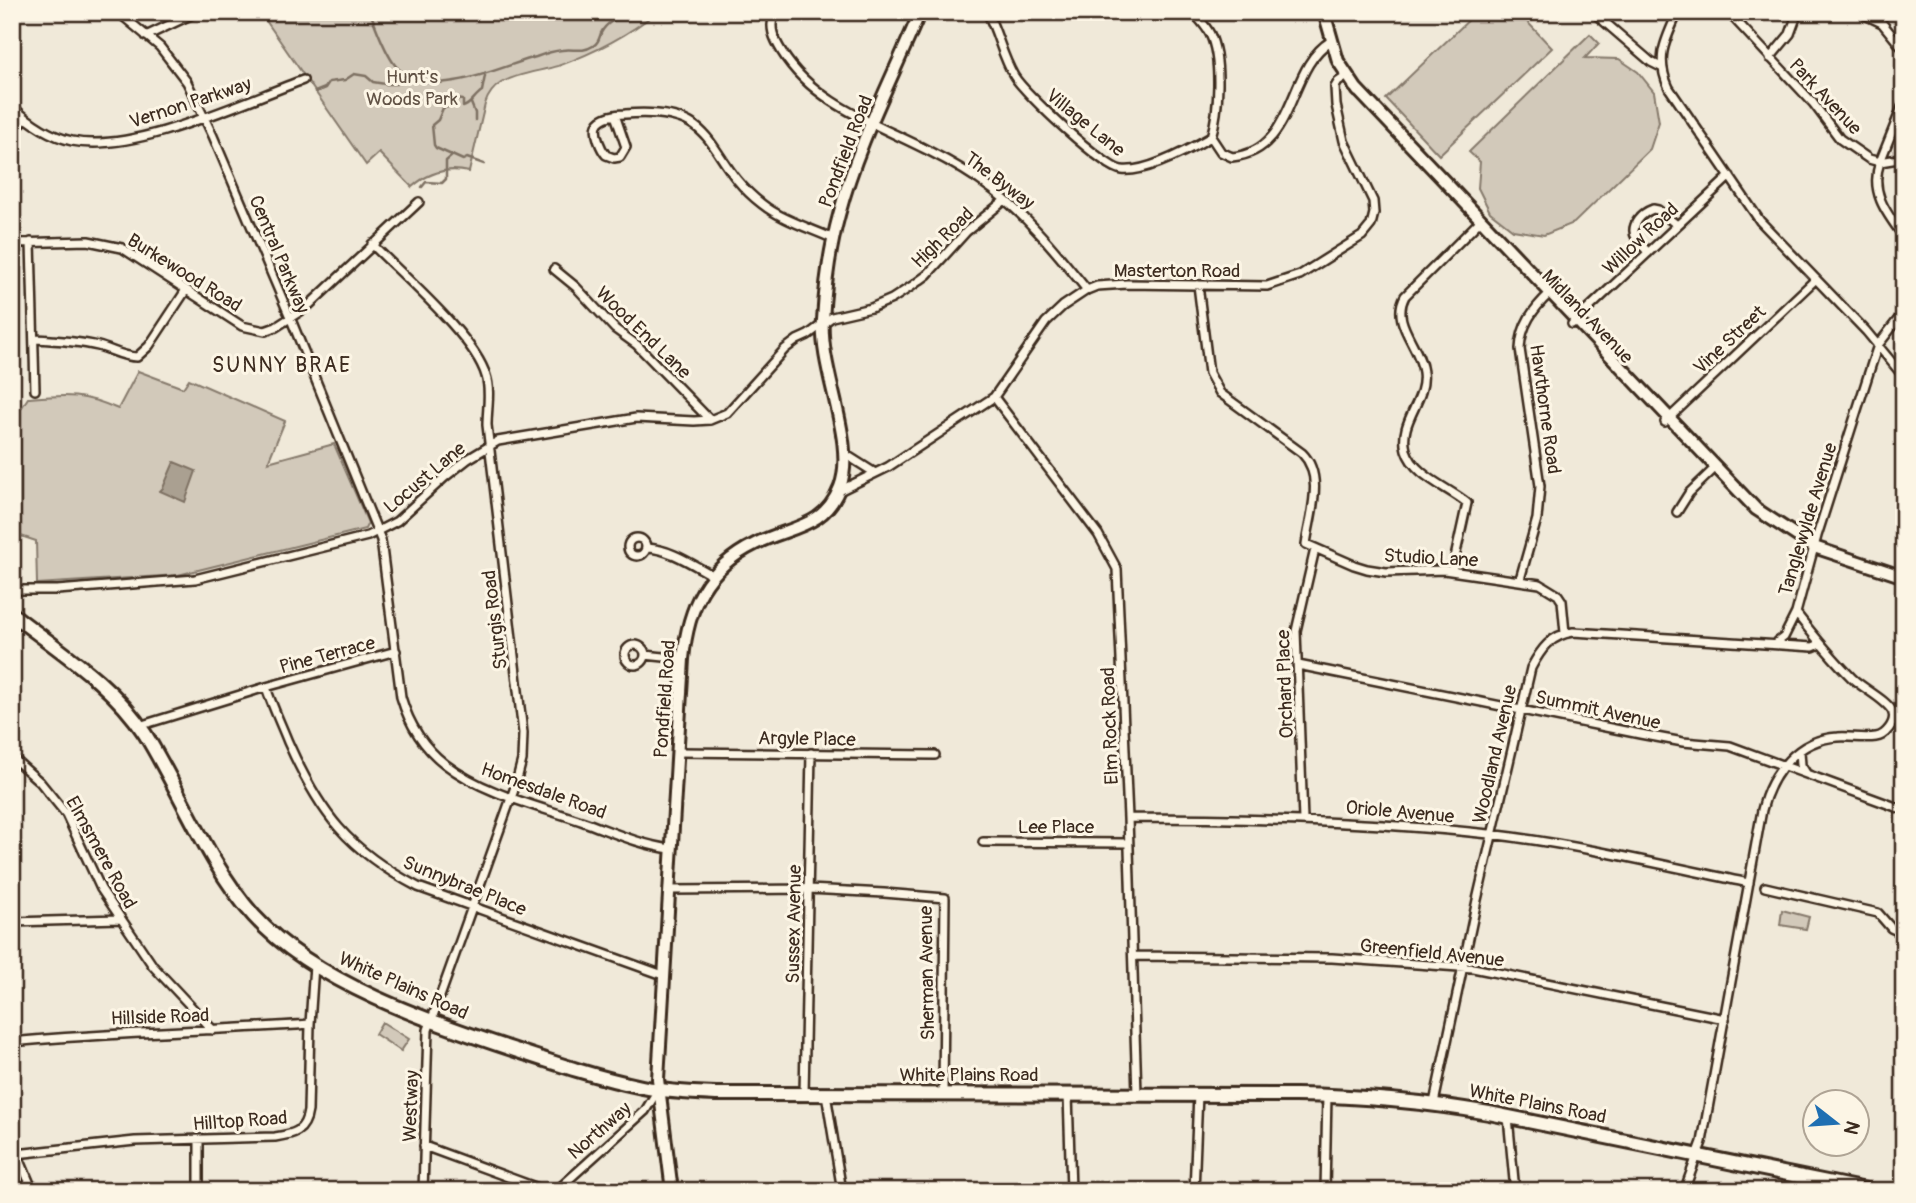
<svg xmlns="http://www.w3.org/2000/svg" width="1916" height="1203" font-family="Pangolin,sans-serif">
<rect width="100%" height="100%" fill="#f0e9d9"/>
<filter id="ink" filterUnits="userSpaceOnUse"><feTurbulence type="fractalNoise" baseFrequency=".0143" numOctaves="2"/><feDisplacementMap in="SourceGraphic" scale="14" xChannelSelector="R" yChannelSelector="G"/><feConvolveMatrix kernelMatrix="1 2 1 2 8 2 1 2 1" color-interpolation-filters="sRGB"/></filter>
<g filter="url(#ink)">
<!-- green -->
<path fill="#d2c9ba" stroke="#867a6c" stroke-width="2" d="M260 12H452L456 16 460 12H507L513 18 518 12H657C627 36 594 53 558 66 541 71 515 74 501 83 493 88 488 95 485 104L469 172C448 167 429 172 412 187L379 153 366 165Z
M1477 12H1518L1552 48 1439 155 1386 99Z
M1590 34 1599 43 1585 58 1619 59 1638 72 1654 92 1659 122 1650 149 1574 223 1544 235 1513 230 1490 212 1478 188 1480 162 1469 152Z
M138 371 183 388 189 379 285 421 268 462 334 444 368 523 365 529 178 575 37 584 36 541 12 533V422L28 398C66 395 82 393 118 409Z
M1782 910 1809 917 1806 929 1780 925Z
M382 1022 409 1039 401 1051 375 1034Z"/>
<!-- water -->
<path fill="#aaa091" stroke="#7e7163" stroke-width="2" d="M174 462 196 471 185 502 160 491 163 488Z"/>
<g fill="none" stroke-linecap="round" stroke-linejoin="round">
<!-- stream -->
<path stroke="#7e7163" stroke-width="2.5" d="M370 12C377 29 384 51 395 65 427 104 498 67 536 57 544 54 553 51 562 50 573 48 582 53 593 46 598 43 599 39 601 33 607 21 620 17 631 12
M315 92 325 88 329 82 345 80 354 74 366 76 373 82 385 84H396L410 78
M471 103 475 113V120
M484 164 467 158 463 160 436 148 434 145 432 125 438 120 443 108 453 106 456 99 463 100V107C471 105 474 96 482 91L485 76
M422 187 426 182 442 183 446 179V161L453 155"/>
<!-- street casing -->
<g stroke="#3b2a1e" stroke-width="12">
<path id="street" d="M118 12 160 47 187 82 213 136 290 317 381 540 401 697C409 724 423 747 445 764 484 794 538 806 584 822 612 832 641 845 671 849
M775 12C768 27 774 39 782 52 814 104 877 124 929 151 951 162 973 175 993 190 1030 219 1058 254 1087 290
M987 12C998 33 1002 56 1014 76 1025 94 1104 168 1122 170 1146 173 1190 149 1211 137
M1193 12C1199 19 1206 26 1210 34 1222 59 1219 111 1211 137L1221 152 1232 157C1297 151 1286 68 1331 41
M1593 12 1651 62 1661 67
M1678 12C1665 41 1655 58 1669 88L1760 221 1866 331 1904 377
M1728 12 1813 103 1840 139 1869 159 1880 162C1869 192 1887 214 1904 237
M1859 12 1882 23 1904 50
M146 36 197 12
M1770 58 1790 34 1798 12
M1904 102 1880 162 1904 158
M12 106C29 122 49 136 72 141 134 154 242 102 303 80
M615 115 626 147 620 157 614 158 606 155C601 149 594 134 597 125 601 116 617 114 625 114 724 106 702 158 762 204 782 220 810 228 834 239
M12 133 25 119
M31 242 35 390
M12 243 88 241 122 248 242 326 265 331 276 327 307 307 419 202
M372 244C402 275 475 337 486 376 491 391 487 409 487 425L523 733 522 760 515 787 428 1030 423 1191
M1648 253C1645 248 1639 243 1636 238 1629 225 1642 213 1653 209L1658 210 1677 225
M554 269 576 287 615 329 637 345 710 420
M1198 285 1209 373 1220 393 1302 453C1325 476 1310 515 1306 544L1354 565 1367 569 1386 572 1444 570 1540 584 1558 595 1562 601 1565 633
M1572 324 1730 176
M34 339C56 340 77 341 98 346 111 349 122 357 137 357L149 346 186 290
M994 397 1098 534 1117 569 1128 818 1137 1094
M1665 422 1816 279
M845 454 875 473
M839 491 888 467 994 397 1046 322 1063 306 1087 290 1097 286 1127 284 1267 286 1300 275 1362 236 1371 225 1374 213 1373 201 1344 141 1336 105 1335 87 1338 82 1347 76
M1677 512 1689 493 1716 467
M628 547a9 9 0 1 1 18 0a9 9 0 1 1-18 0Z
M647 548C671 549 693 565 714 576
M1452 571 1467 503C1448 487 1414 476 1406 450 1398 421 1427 401 1423 372 1420 345 1390 323 1405 296L1481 220
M1520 579 1537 519 1540 486 1520 349C1521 325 1533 309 1550 293
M12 590H57L195 579 368 536 397 521 445 477 468 459 498 441 636 418 694 421 710 420 727 413 785 349 797 340 808 335 832 317 871 308 892 299 912 286 927 275 967 231 1005 200
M1776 643 1784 637 1796 613
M625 655a10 10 0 1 1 20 0a10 10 0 1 1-20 0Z
M645 655 683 659
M1298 665 1640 734 1683 742 1730 746 1904 810
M266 687C272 706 281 724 288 742 320 814 348 850 418 887L663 975
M1893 714 1904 713
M139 726 266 687 396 651
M1800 751 1801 765 1806 773
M678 752 935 755
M12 757 40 782 66 814 101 889 153 966 213 1030
M1128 818C1249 818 1369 821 1489 834 1576 844 1663 865 1749 883
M1303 820 1296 631 1315 549
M983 842 1128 843
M1765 887 1878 913 1891 928 1904 934
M669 890 809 889 884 893 945 898 943 1093
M12 922 120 919
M1133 956 1332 958 1473 968 1725 1019
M12 1042C111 1032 210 1031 310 1024
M804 1094 811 753
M826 1094 842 1191
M1068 1094 1071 1191
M1434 1103 1477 900 1531 668C1541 649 1551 635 1573 632L1813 647 1820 644
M1508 1117 1515 1191
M199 1140V1191
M12 1141 33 1191
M424 1146 546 1191
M16 1154 135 1141 275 1137C294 1134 305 1132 308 1111L310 1024 314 965
M556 1191 645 1111 658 1090
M1194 1191 1198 1094
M1325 1191 1327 1095
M1684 1191 1702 1142 1762 810C1771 773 1798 739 1838 737 1850 736 1864 739 1876 737 1885 736 1896 723 1893 713 1889 701 1862 688 1852 678 1832 658 1814 636 1796 613L1817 536 1872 363 1878 345 1904 312"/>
</g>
<!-- secondary casing -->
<g stroke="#3b2a1e" stroke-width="16">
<path id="secondary" d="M1324 12 1338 61 1358 91
M1354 86 1756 509 1814 547 1904 577
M672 1191 658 1079 683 659C688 607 706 568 755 544 790 526 824 529 840 487 857 443 819 370 823 320 825 285 830 248 839 215 857 145 892 79 920 12"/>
</g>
<!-- primary casing -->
<g stroke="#3b2a1e" stroke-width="18">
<path id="primary" d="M12 614C58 650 113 684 145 734 181 792 209 866 254 916 315 983 430 1022 515 1050 557 1064 599 1078 642 1087 667 1092 691 1093 716 1094L1295 1095C1364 1096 1421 1101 1489 1113L1871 1191"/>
</g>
<!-- street -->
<use href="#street" stroke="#fcf5e5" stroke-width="7"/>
<!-- secondary -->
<use href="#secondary" stroke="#fcf5e5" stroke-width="10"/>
<!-- primary -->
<use href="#primary" stroke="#fcf5e5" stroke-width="12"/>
</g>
</g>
<g text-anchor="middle" stroke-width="6" stroke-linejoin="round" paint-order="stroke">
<!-- park labels -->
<g font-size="19" fill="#615245" stroke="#fcf5e5">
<text x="412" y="83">Hunt's<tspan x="412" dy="22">Woods Park</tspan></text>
</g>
<!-- street labels -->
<g font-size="19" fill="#3b2a1e" stroke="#fcf5e5">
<text transform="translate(1826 96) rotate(47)" y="7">Park Avenue</text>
<text transform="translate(190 102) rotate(-18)" y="7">Vernon Parkway</text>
<text transform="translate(1086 122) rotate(39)" y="7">Village Lane</text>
<text transform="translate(845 151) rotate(-69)" y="7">Pondfield Road</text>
<text transform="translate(1000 180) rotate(37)" y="7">The Byway</text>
<text transform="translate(942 237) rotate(-44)" y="7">High Road</text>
<text transform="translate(1640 238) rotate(-43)" y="7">Willow Road</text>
<text transform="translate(280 254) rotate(67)" y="7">Central Parkway</text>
<text x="1177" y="277">Masterton Road</text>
<text transform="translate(185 272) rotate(32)" y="7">Burkewood Road</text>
<text transform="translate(1588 316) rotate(46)" y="7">Midland Avenue</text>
<text transform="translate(644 332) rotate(44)" y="7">Wood End Lane</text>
<text transform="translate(1729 339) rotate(-43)" y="7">Vine Street</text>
<text transform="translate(1546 409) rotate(82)" y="7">Hawthorne Road</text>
<text transform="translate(424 477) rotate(-40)" y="7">Locust Lane</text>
<text transform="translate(1807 519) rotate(-73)" y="7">Tanglewylde Avenue</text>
<text transform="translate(1431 557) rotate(3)" y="7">Studio Lane</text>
<text transform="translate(494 620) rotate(-97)" y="7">Sturgis Road</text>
<text transform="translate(327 654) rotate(-15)" y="7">Pine Terrace</text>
<text transform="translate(1284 684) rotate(-92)" y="7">Orchard Place</text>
<text transform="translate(664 699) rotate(-86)" y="7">Pondfield Road</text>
<text transform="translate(1598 709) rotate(12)" y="7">Summit Avenue</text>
<text transform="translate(1109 726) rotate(-92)" y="7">Elm Rock Road</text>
<text transform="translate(807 738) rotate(1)" y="7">Argyle Place</text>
<text transform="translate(1494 754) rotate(-77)" y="7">Woodland Avenue</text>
<text transform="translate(544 790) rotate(20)" y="7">Homesdale Road</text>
<text transform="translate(1400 811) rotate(5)" y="7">Oriole Avenue</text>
<text x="1056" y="833">Lee Place</text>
<text transform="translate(102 852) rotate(61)" y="7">Elmsmere Road</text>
<text transform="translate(465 885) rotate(22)" y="7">Sunnybrae Place</text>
<text transform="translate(793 924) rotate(-89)" y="7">Sussex Avenue</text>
<text transform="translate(1432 952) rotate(6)" y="7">Greenfield Avenue</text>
<text transform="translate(926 973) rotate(-91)" y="7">Sherman Avenue</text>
<text transform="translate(404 985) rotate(24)" y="7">White Plains Road</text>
<text transform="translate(160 1016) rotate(-2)" y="7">Hillside Road</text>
<text x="969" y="1081">White Plains Road</text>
<text transform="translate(1538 1103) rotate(11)" y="7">White Plains Road</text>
<text transform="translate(410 1106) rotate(-88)" y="7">Westway</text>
<text transform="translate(240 1120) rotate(-4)" y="7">Hilltop Road</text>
<text transform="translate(599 1130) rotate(-41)" y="7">Northway</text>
</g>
<!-- neighbourhood labels -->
<g font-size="21" letter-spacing="2" fill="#3b2a1e" stroke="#fcf5e5">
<text x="282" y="372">SUNNY BRAE</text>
</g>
</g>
<!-- margin -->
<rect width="1916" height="1203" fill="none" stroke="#fcf5e5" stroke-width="42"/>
<rect x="21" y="21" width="1874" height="1161" fill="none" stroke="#3b2a1e" stroke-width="2.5" filter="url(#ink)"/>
<!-- north arrow -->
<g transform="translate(1836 1123) rotate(107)"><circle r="33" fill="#fcf5e5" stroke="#afa495" stroke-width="2"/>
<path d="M0-5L12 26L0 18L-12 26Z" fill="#1f6fb2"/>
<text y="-10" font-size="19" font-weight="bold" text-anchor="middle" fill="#3b2a1e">N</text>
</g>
</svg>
